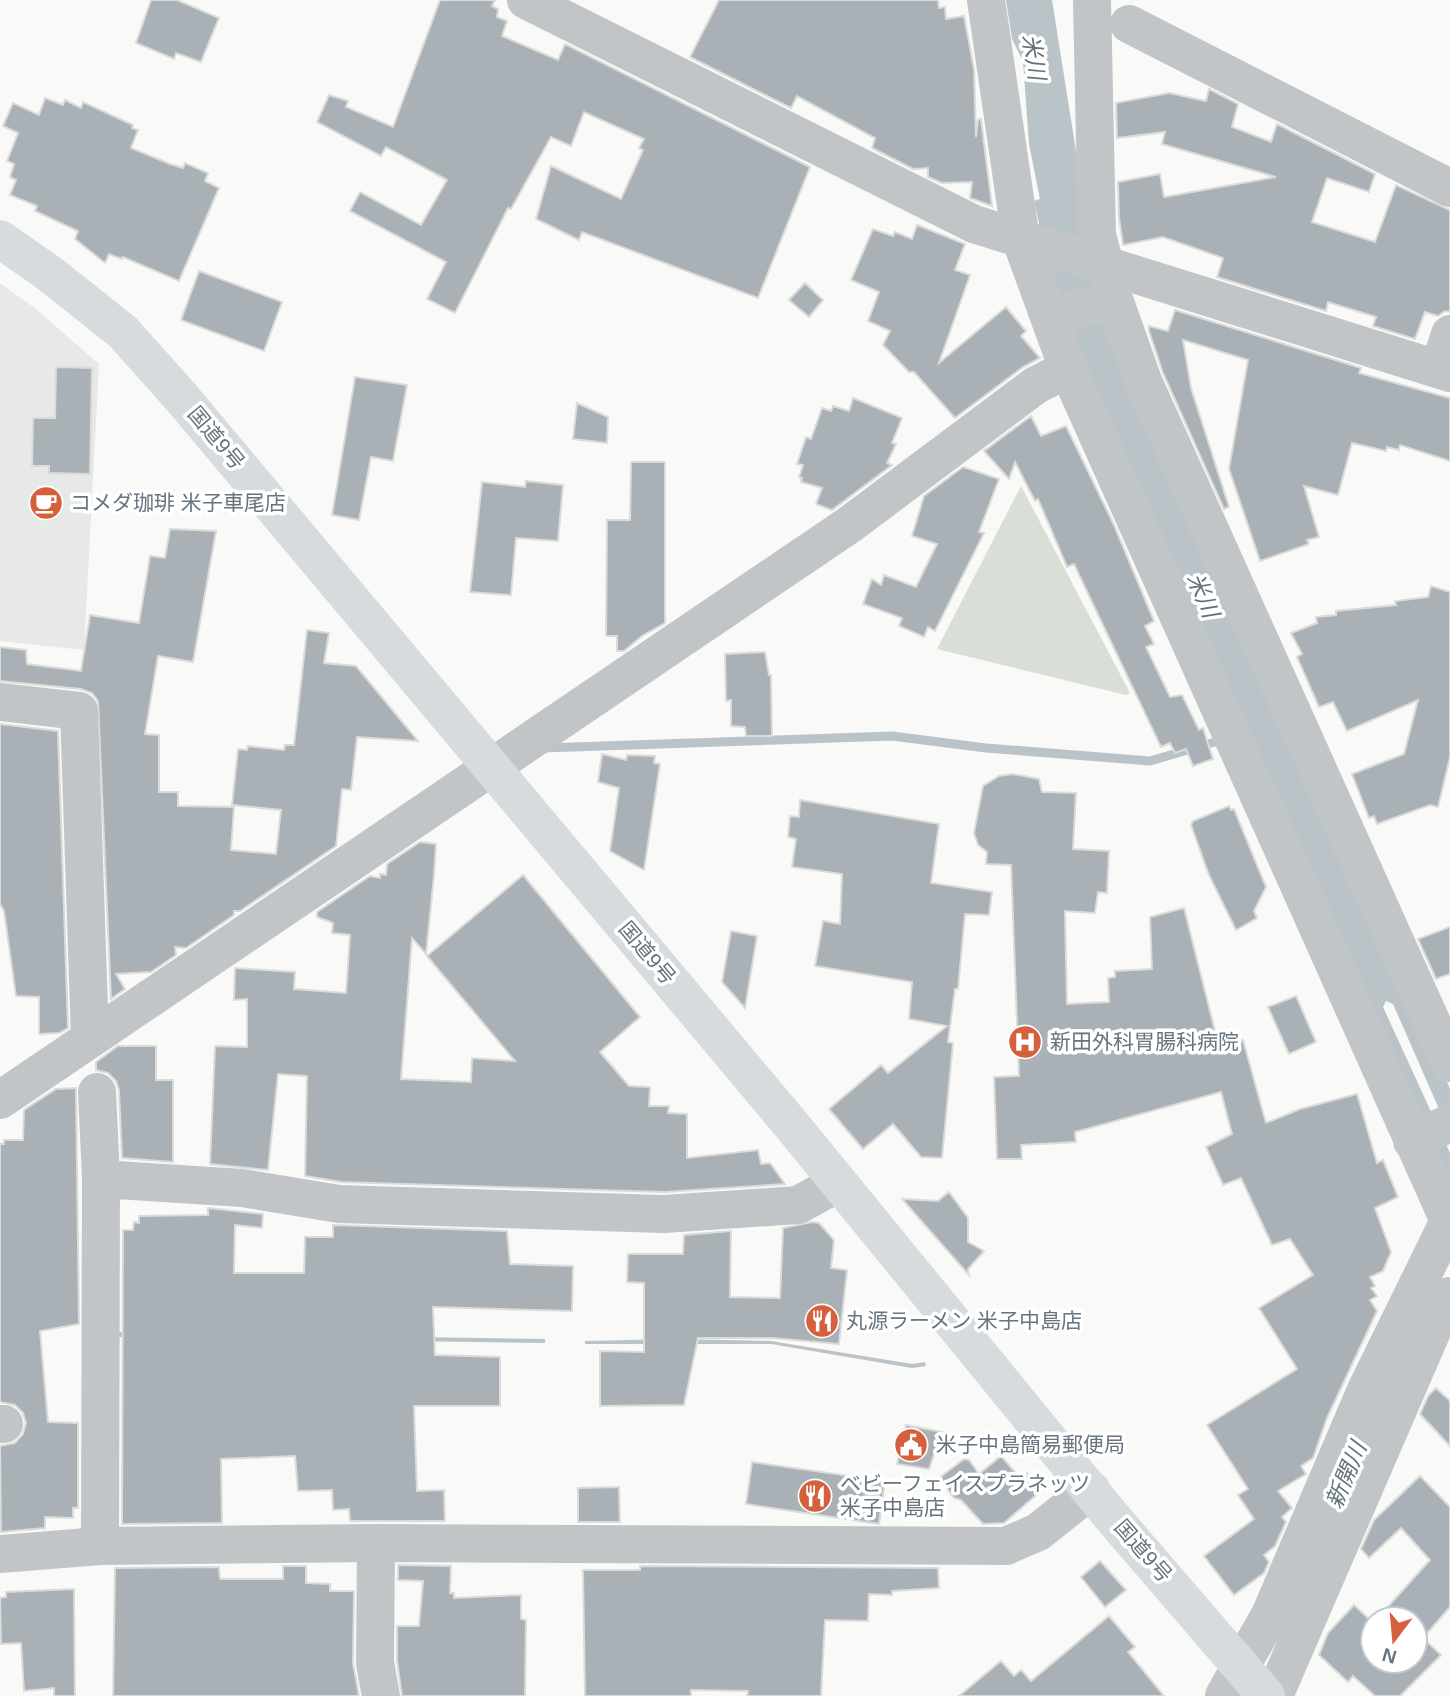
<svg xmlns="http://www.w3.org/2000/svg" width="1450" height="1696" font-family="Helvetica,'Noto Sans JP',sans-serif">
<rect width="100%" height="100%" fill="#f9f9f7"/>
<!-- built -->
<path fill="#e7e8e8" d="M0 283 32 306 99 364 84 650 0 641Z"/>
<!-- green -->
<path fill="#d9ded7" d="M1021 486 1130 693 1126 695 937 649Z"/>
<!-- water -->
<path fill="#bac4c8" d="M1006 0H1052L1083 195 1450 1089V1134L1393 1004 1386 1001 1383 1007 1450 1153V1181L1061 321 1034 201 1040 199 1029 144 1023 61 1012 39Z
M112 1332 545 1339V1343L112 1337Z
M673 1339 771 1341 912 1364 925 1362 926 1366 912 1368 771 1344H585V1341Z"/>
<g fill="none" stroke-linecap="round" stroke-linejoin="round">
<!-- stream -->
<path stroke="#bac4c8" stroke-width="9" d="M543 748 892 736 986 748 1150 761 1225 739"/>
</g>
<!-- building -->
<path fill="#a9b0b6" stroke="#dbdbd9" stroke-width="2" d="M151 0H177L219 18 201 62 176 53 174 59 136 43Z
M440 0H495L492 6 498 9 497 17 507 21 502 36 558 60 565 44 810 167 758 298 582 232 579 240 536 219 551 166 621 199 643 150 639 148 644 139 584 112 571 146 551 137 511 209 508 208 455 313 427 299 446 262 350 211 360 192 421 225 447 180 386 147 381 156 317 122 329 95 348 101 346 107 393 127Z
M719 0H938L939 8 945 7 946 19 964 16 974 69 976 137 978 120 981 119 992 206 970 198 972 182 942 183 928 177V168L913 169 872 148 875 138 797 96 791 108 690 57Z
M1209 89 1238 104 1232 127 1271 142 1277 124 1375 174 1369 192 1327 178 1312 222 1375 242 1396 185 1450 210V312L1445 311 1438 316 1425 312 1415 339 1373 326 1376 317 1328 302 1326 311 1217 277 1223 258 1163 237 1123 245 1119 218 1118 182 1160 174 1164 197 1276 177 1162 144 1165 132 1117 138 1116 103 1169 93 1206 101Z
M45 98 63 105 65 100 81 108 83 102 133 125 132 128 138 130 131 148 170 164 183 168 185 163 208 173 205 181 219 188 179 281 123 257 122 259 109 254 105 263 75 239 78 231 35 211 37 206 10 195 16 180 10 177 14 164 7 161 18 133 3 126 13 103 39 115Z
M917 225 965 244 955 270 970 275 939 363 1006 307 1026 331 1021 336 1040 358 1023 367 955 418 914 372H909L883 345 890 331 868 321 879 292 851 280 873 229 893 236 895 232 912 239Z
M199 271 282 302 264 351 181 320Z
M805 283 823 300 809 317 789 300Z
M1175 310 1361 368 1359 373 1450 398V461L1400 445 1399 450 1387 447 1386 451 1352 443 1338 495 1304 486 1319 537 1307 540 1309 544 1260 561 1229 469 1248 360 1183 340 1191 388 1229 507 1224 509 1163 373 1149 331V326L1168 331Z
M56 367 92 368 90 474 49 473V466H32L33 418H55Z
M355 377 407 385 393 461 371 457 359 520 332 515Z
M853 398 902 418 892 443 896 444 887 463 892 465 832 510 816 504 822 488 801 482 802 478 799 477 803 465 797 464 806 437 811 439 822 408 831 411 833 406 849 411Z
M577 403 608 417 607 443 573 439Z
M1031 416 1041 436 1066 426 1114 525 1154 621 1145 626 1154 644 1146 647 1170 697 1182 695 1199 730 1203 728 1213 759 1193 766 1186 749 1175 753 1170 743 1161 747 1074 564 1067 567 1038 499 1035 501 1015 462 1009 479 984 451Z
M631 462H665V623L642 636 624 651H617V636H606L607 520H630Z
M963 467 999 479 979 532 984 533 935 631 928 627 924 637 899 626 902 618 863 604 872 579 881 585 884 575 916 587 937 544 912 536 924 496Z
M526 481 563 485 558 541 516 538 511 595 470 592 482 482 525 487Z
M170 529 216 531 193 662 158 656 145 734 159 735V792H178V806L234 807 231 850 276 854 281 810 232 805 238 749 247 750 248 746 284 750 285 745H294L307 630 329 633 324 663 356 666 418 741 357 737 351 790 342 789 336 846 240 911H234V915L186 948 175 947 176 955 151 972 116 974 125 989 111 999 98 701 92 693 81 689 0 681V647L26 650 27 664 81 671 90 615 139 623 150 556 165 558Z
M1431 586 1450 592V757L1438 807 1430 805 1377 824 1374 816 1369 818 1352 774 1404 754 1418 700 1347 731 1333 702 1319 707 1297 657 1302 654 1291 633 1317 623 1316 617 1336 615V611L1396 605 1395 601 1428 597Z
M765 652 769 675H771L772 736H746L745 727 731 726V700L726 701 725 654Z
M0 724 58 731 68 1028 59 1033 39 1034V997L16 996 4 911 0 904Z
M602 754 626 760 627 755 655 756 654 763 660 764 644 870 610 851 619 788 598 782Z
M1013 774 1039 779 1042 792 1076 793 1073 849 1109 851 1107 893 1098 892 1095 913 1065 911 1067 1004 1109 1002 1108 978 1115 977V971L1152 969 1150 917 1184 908 1219 1047 1243 1040 1266 1123 1300 1109 1357 1094 1377 1163 1383 1160 1398 1197 1375 1208 1391 1252 1383 1271 1370 1277 1375 1286 1371 1288 1377 1296 1370 1300 1377 1311 1327 1418 1313 1458 1301 1466 1306 1474 1278 1491 1292 1508 1282 1517 1286 1522 1275 1546 1264 1555 1269 1562 1264 1573 1234 1595 1204 1556 1254 1519 1238 1495 1248 1489 1207 1425 1297 1369 1259 1308 1313 1275 1290 1239 1272 1245 1241 1178 1223 1185 1206 1147 1232 1134 1221 1092 1075 1132 1076 1142 1021 1145 1022 1159H997L994 1077 1019 1076 1011 865 986 864 987 852 978 845 974 833 983 786 999 776Z
M800 800 939 824 931 883 992 892 989 915 965 914 958 989H955L948 1042 953 1043 942 1158 921 1157 893 1124 863 1149 829 1109 881 1065 888 1073 947 1026 909 1019 912 982 815 966 823 921 840 924 842 874 792 867 796 839 788 837 790 816 799 817Z
M1229 806 1231 810 1234 809 1266 887 1254 911 1257 918 1236 930 1209 875 1191 825 1193 821Z
M420 842 436 844 434 875 426 954 412 938 401 1079 471 1082 472 1058 515 1061 427 956 523 875 640 1017 600 1052 629 1086 650 1087 649 1106H669L668 1113 687 1114V1158L758 1150 761 1164 770 1163 785 1184 664 1192 341 1182 305 1176 307 1076 278 1074 268 1170 210 1164 215 1046 247 1047V999L234 1000 235 968 295 972 294 989 346 993 350 935 332 933 333 923 317 917V912L370 876 380 878V874L386 875 387 864Z
M1450 927V974L1436 979 1418 939Z
M731 931 757 936 745 1008 722 982Z
M1296 996 1316 1042 1289 1054 1268 1007Z
M118 1046H156V1080H173V1162L122 1158 119 1090 116 1081 108 1073 96 1070V1062Z
M76 1088 79 1324 40 1331 48 1422 78 1423V1508H73V1518L45 1517V1528L1 1532 0 1446 15 1443 23 1434 26 1423 23 1413 15 1405 0 1402V1144H4V1140H23L24 1110 56 1089Z
M949 1192 968 1218V1242L984 1251 968 1269 969 1275 902 1199 938 1201Z
M208 1208 263 1214 262 1228 235 1225 234 1273H304L305 1237H333V1225L507 1231 510 1264 573 1266 572 1311 433 1307 435 1355 500 1357V1406H414L417 1491 444 1490 445 1521H350L349 1509 333 1510 332 1490 298 1491 295 1456 221 1459 222 1523 122 1524 123 1230H133L134 1222 139 1223V1216L208 1215Z
M812 1222 819 1223 834 1240 831 1268 847 1270 839 1344 772 1338H698L684 1405 600 1406V1351L644 1352V1283L627 1282 628 1254H683L684 1235 731 1231 730 1297 780 1298 783 1228Z
M1436 1388 1450 1401V1446L1420 1414 1428 1396Z
M906 1425 942 1432 929 1469 897 1464Z
M1001 1456 1021 1479 1027 1473 1042 1490 1004 1523 983 1524 961 1500 954 1498 939 1478 964 1459 969 1460 979 1474Z
M752 1462 885 1481 879 1524 746 1504Z
M1420 1476 1450 1507V1607L1423 1638 1441 1655 1400 1696H1375L1353 1676 1348 1682 1319 1655 1328 1633 1354 1605 1369 1619 1372 1617 1375 1619 1373 1661H1415V1619H1377L1430 1560 1401 1528 1369 1558 1361 1549 1374 1520Z
M619 1487 620 1522H578V1488Z
M1100 1561 1126 1590 1105 1607 1081 1577Z
M398 1565 451 1566 450 1593H454V1598L521 1595V1619L526 1620 525 1696H402L397 1661V1626H419L423 1581 398 1580Z
M283 1566H306V1583L330 1584V1591H354L353 1663 359 1696H113L115 1568 219 1567 220 1579H283Z
M640 1566 938 1568 939 1588 892 1591V1595L869 1594 868 1621 825 1620 821 1696H747L748 1691 691 1690V1696H585L583 1570H640Z
M74 1589 75 1696H54V1688L24 1691 21 1643 1 1644 0 1598 6 1597V1592Z
M1109 1616 1135 1647 1128 1652 1164 1696H959L1001 1661 1014 1676 1021 1670 1031 1681Z"/>
<g fill="none" stroke-linecap="round" stroke-linejoin="round">
<!-- minor -->
<path stroke="#c1c5c8" stroke-width="38" d="M526 0 974 224 1450 373
M986 0 1021 240 1068 369 1450 1223
M1092 0 1097 235 1114 299 1143 381 1450 1063
M1129 24 1450 188
M1049 317 1114 299
M1439 369 1450 334
M0 702 79 711 90 1039
M97 1092 101 1179 100 1546
M0 1100 849 525 1036 385 1068 369
M1412 1141 1450 1123
M101 1179 242 1188 339 1204 664 1214 798 1205 838 1183
M0 1424H4
M376 1543 375 1663 381 1696
M0 1554 100 1546 376 1543 1006 1546 1038 1532 1091 1490
M1224 1696 1270 1615 1366 1390 1449 1221
M1274 1696 1442 1308 1450 1296"/>
<!-- highway -->
<path stroke="#d6dbde" stroke-width="38" d="M0 239 50 274 123 332 181 397 794 1128 1112 1517 1266 1696"/>
</g>
<!-- icons -->
<defs>
<g id="cafe-disc" transform="scale(1.75)"><circle r="9.5" fill="#d5603c" stroke="#fff"/><path d="M-5.5-4.5H6V0H3Q3 3.5 0 3.5H-2.5Q-5.5 3.5-5.5 0ZM3-3.2v2h1.7v-2ZM-6 4.5H4V6H-6Z" fill="#fff"/></g>
<g id="hospital-disc" transform="scale(1.75)"><circle r="9.5" fill="#d5603c" stroke="#fff"/><path d="M-5-5h3v3.5h4V-5h3V5h-3V1.5h-4V5h-3Z" fill="#fff"/></g>
<g id="restaurant-disc" transform="scale(1.75)"><circle r="9.5" fill="#d5603c" stroke="#fff"/><path d="M-5-6h1v4h1v-4h1v4h1v-4h1v5L-1.5 .5V6h-2V.5L-5-1ZM5-6V6H3V1.5H1.5Q1.5-4 5-6Z" fill="#fff"/></g>
<g id="civic-disc" transform="scale(1.75)"><circle r="9.5" fill="#d5603c" stroke="#fff"/><path d="M-.6-6.5H3V-4.5H.6V-3L4-1V1h2V6H-6V1h2V-1L-.6-3ZM-1.2 2.5V6h2.4V2.5Z" fill="#fff"/></g>
</defs>
<g fill-rule="evenodd">
<use href="#cafe-disc" x="46" y="503"/>
<use href="#hospital-disc" x="1025" y="1042"/>
<use href="#restaurant-disc" x="822" y="1321"/>
<use href="#civic-disc" x="911" y="1445"/>
<use href="#restaurant-disc" x="815" y="1496"/>
</g>
<g text-anchor="middle" stroke-width="7" stroke-linejoin="round" paint-order="stroke">
<!-- street labels -->
<g font-size="21" fill="#667580" stroke="#fff">
<text transform="translate(216 438) rotate(50)" y="7">国道9号</text>
<text transform="translate(647 953) rotate(50)" y="7">国道9号</text>
<text transform="translate(1143 1551) rotate(49)" y="7">国道9号</text>
</g>
<!-- poi labels -->
<g font-size="21" fill="#667580" stroke="#fff" text-anchor="start">
<text x="70" y="510">コメダ珈琲 米子車尾店</text>
<text x="1050" y="1049">新田外科胃腸科病院</text>
<text x="846" y="1328">丸源ラーメン 米子中島店</text>
<text x="936" y="1452">米子中島簡易郵便局</text>
<text x="840" y="1491">ベビーフェイスプラネッツ<tspan x="840" dy="24">米子中島店</tspan></text>
</g>
<!-- water labels -->
<g font-size="23" font-style="italic" fill="#617379" stroke="#fff">
<text transform="translate(1034 57) rotate(81)" y="8">米川</text>
<text transform="translate(1203 595) rotate(67)" y="8">米川</text>
<text transform="translate(1346 1475) rotate(-67)" y="8">新開川</text>
</g>
</g>
<!-- north arrow -->
<g transform="translate(1394 1640) rotate(196)"><circle r="33" fill="#ffffff" stroke="#c2c8cc" stroke-width="2"/>
<path d="M0-5L12 26L0 18L-12 26Z" fill="#d5603c"/>
<text y="-10" font-size="19" font-weight="bold" text-anchor="middle" fill="#667580">N</text>
</g>
</svg>
